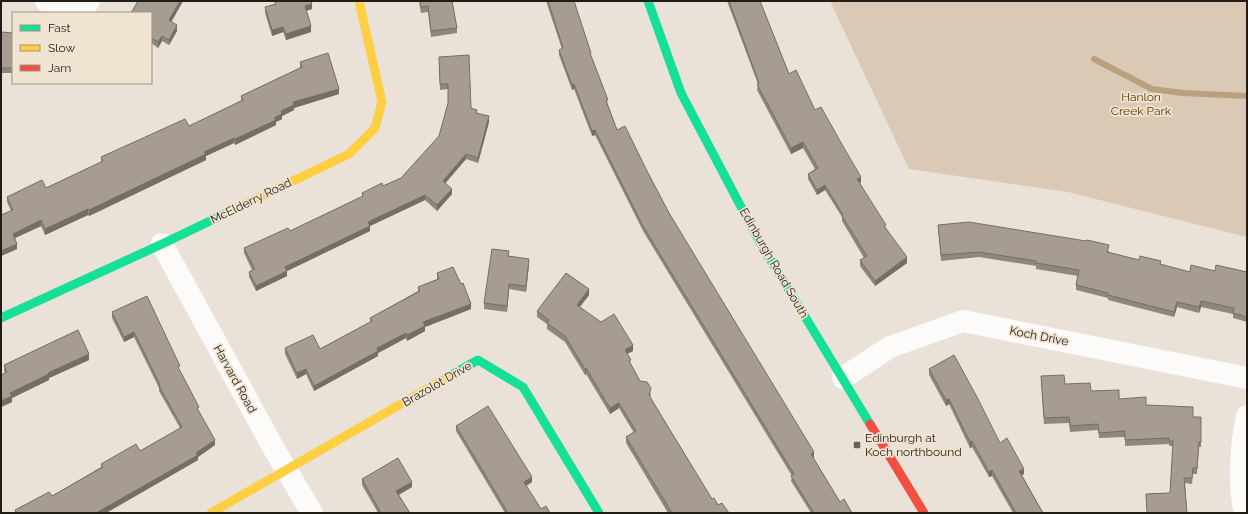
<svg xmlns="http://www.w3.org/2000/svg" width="1248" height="514" font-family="Raleway,sans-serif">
<rect width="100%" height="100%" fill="#eae2d8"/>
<!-- green -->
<path fill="#dac9b4" d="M830 1H1247V237L1068 192 909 169Z"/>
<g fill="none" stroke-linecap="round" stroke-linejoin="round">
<!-- stream -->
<path stroke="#b9a180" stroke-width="6" d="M1094 59 1152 89 1183 93 1247 96"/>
<!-- street -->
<path stroke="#fcfbf9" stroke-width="22" d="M46 1 62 10 86 5 89 1
M162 244 274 449 312 513
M843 378 890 347 963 321 1247 378
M1245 513C1238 484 1241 445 1247 416"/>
<!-- fast -->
<path stroke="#16e098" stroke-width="9" d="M648 1 681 93 758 239 870 424
M1 318 162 244 233 210
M448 377 478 360 523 387 599 513"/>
<!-- slow -->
<path stroke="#ffcf43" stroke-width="9" d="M233 210 349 154 375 128 382 102 359 1
M211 513 448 377"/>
<!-- jam -->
<path stroke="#f24e42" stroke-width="9" d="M870 424 924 513"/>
</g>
<!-- wall -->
<path fill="#8f877c" d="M138 1H183L171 22 177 31 169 45 162 41 158 48 151 43V13Z
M274 1H311L312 9 306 11 311 32 286 40 283 32 272 36 265 13V7L275 4Z
M419 1H452L457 28V33L431 37 428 12 421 13Z
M546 1H574L591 57 617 130 647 171 669 213 814 457 813 458 840 502 852 513H811L791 481 792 476 643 231 595 135 592 136 574 89 572 90 559 55V50L562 49Z
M727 1H760L789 74 815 110 861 182 860 183 886 228 907 263 875 286 860 266V260L864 258 842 221V217L825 190 817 195 808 179V174L815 169 803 148 791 154 757 90 758 84Z
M1 32 13 33V73H1Z
M300 62 339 94 294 108V110L282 116V119L276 122V125L235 145 234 143 206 156V160L89 216 88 215 45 235 41 226 15 238 17 249 1 256V215L11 211 7 202V197L46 188 101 162V157L189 126 241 101V96L300 68Z
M439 62 471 108 489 122 478 163 466 159 445 183 452 194 437 211 425 200 370 226V231L287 271V276L256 291 249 277V272L252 270 244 253V248L290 231 362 197V193L383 186 401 178 439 136 448 104V89L440 90Z
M938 225 1109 251V252L1139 260 1190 272 1215 271 1247 272V322L1233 318V314L1201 307 1199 313 1177 307 1174 317 1108 300V298L1076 290V285L1078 276 1036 269V266L979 257 941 261Z
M509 256 529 264 526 292 509 289 507 312 484 309V303Z
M437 273 471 309 425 327V331L407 341 406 338 378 353V356L314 391 306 374 297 379 285 354V348L320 349 370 322V318L418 291V287L437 279Z
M589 295 580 307 633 351 627 354 631 364 640 381 651 394 650 397 653 402 712 499 729 513H668L626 443V437L634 433 619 408 610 414 586 374 585 375 565 342 547 329V324L537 317V311Z
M112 312 180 372 215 445 198 457V460L106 513H15V510L52 496 101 467V464L140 451 180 428 159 391V388L134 337 124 342 112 318Z
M89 360 49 378V380L12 398V402L1 407V375L5 373 4 371V365Z
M929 369 1000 443 1024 474 1022 475 1043 513H1013L992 476 989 477 972 447 970 448 949 404 946 406 929 375Z
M1041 376 1065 384 1119 399 1193 417H1201V447H1199L1197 474H1193L1192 484 1185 483 1187 513H1147L1146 494 1170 493 1173 446H1169V444L1125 446V437L1099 438 1098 430 1070 432 1069 423 1044 424Z
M456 426 532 482 526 486 541 509 550 513H505L456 431Z
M362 479 412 487 399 495 410 513H378L362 485Z"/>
<!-- shaded-wall -->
<path fill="#746e65" d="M180 1H183L169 26V20Z
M312 4V9L305 11V6Z
M177 25V31L169 45V40Z
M311 26V32L286 40V34Z
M283 27V32L272 36V30Z
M162 36V41L158 48V42Z
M574 84V89L572 90V85Z
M339 89V94L294 108V110L282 116V119L276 122V125L235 145V139L274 118 281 111 293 102Z
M489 116V122L478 163V158Z
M595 130V135L592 136V131Z
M234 138V143L206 156V160L89 216V210L204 152Z
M803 142V148L791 154V148Z
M466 154V159L443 186V181Z
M861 177V182L857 185V179Z
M825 185V190L817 195V190Z
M452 189V194L437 211V205Z
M425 195V200L370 226V231L285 272V267L368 222Z
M88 209V215L45 235V229Z
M41 220V226L13 239V234Z
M17 244V249L1 256V251Z
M907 257V263L875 286V281Z
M529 259V264L526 292V286Z
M287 271V276L256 291V286Z
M509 284V289L507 312V306Z
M589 289V295L577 310V305Z
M1201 301V307L1199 313V307Z
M1177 302V307L1174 317V312Z
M471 304V309L425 327V331L407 341V335L423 322Z
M134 332V337L124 342V337Z
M406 333V338L378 353V356L314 391V386L377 348Z
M633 345V351L625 355V350Z
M89 354V360L49 378V380L12 398V402L1 407V401L10 393 48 373Z
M586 368V374L585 375V369Z
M306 369V374L297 379V373Z
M949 399V404L946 406V400Z
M619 403V408L610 414V408Z
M215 440V445L198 457V460L106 513H96L196 453Z
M972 441V447L970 448V442Z
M814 452V457L811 459V454Z
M1024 469V474L1019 477V471Z
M992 470V476L989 477V472Z
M532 477V482L524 487V482Z
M412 482V487L396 496V491Z"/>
<!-- building -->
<path fill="#a69d90" stroke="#746e65" d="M138 1H180L169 20 177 25 169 40 162 36 158 42 151 38V13H131Z
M275 1H311L312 4 305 6 311 26 286 34 283 27 272 30 265 7 276 4Z
M420 1H452L457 28 431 31 428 6 421 7Z
M548 1H574L591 53H590L608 100 606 101 617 130 625 126 647 171 669 213 814 452 811 454 840 502 844 499 852 513H814L791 476 794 474 643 226 595 130 592 131 574 84 572 85 559 50 563 48Z
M729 1H760L789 74 796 70 815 110 821 107 844 148 861 177 857 179 886 225 884 226 907 257 875 281 860 260 867 256 842 216 843 215 825 185 817 190 808 174 818 168 803 142 791 148 757 84 759 83Z
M1 32 13 33V68H1Z
M328 53 339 89 293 102 294 105 281 111 282 114 274 118 276 120 235 139 234 138 204 152 206 154 89 210 88 209 45 229 41 220 13 234 17 244 1 251V215L13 210 7 197 42 180 46 188 103 161 101 157 185 119 189 126 243 100 241 96 302 67 300 62Z
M469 55 471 108 477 110 476 113 489 116 478 158 466 154 443 181 452 189 437 205 425 195 368 222 370 226 285 267 287 271 256 286 249 272 255 269 244 248 288 228 290 231 363 196 362 193 382 183 383 186 401 178 439 136 448 103V84H440L439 57Z
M969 222 1086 241 1087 240 1109 245 1107 252 1139 260 1140 256 1161 261 1160 264 1190 272 1191 265 1215 271 1216 265 1247 272V317L1233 313 1234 308 1201 301 1199 307 1177 302 1174 312 1108 295V293L1076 285 1079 270 1036 263V261L979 252 941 255 938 225Z
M492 249 509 251 508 256 529 259 526 286 509 284 507 306 484 303Z
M453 267 461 284 463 283 471 304 423 322 425 326 407 335 406 333 377 348 378 351 314 386 306 369 297 373 285 348 313 335 320 349 372 321 370 318 420 291 418 287 439 279 437 273Z
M566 273 589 289 577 305 601 322 614 314 633 345 625 350 631 360 629 361 640 381 647 382 651 388 649 395 653 402 712 499 714 498 718 505 722 503 729 513H672L626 437 636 431 619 403 610 408 586 368 585 369 565 336 547 323 549 320 537 311Z
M147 296 180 366 178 367 199 407 197 408 215 440 196 453 198 455 96 513H17L15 510 49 492 52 496 103 467 101 464 136 444 140 451 182 427 159 386 160 385 134 332 124 337 112 312Z
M78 330 89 354 48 373 49 374 10 393 12 396 1 401V375L7 372 4 365Z
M954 355 977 397 1000 443 1007 438 1024 469 1019 471 1043 513H1016L992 470 989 472 972 441 970 442 949 399 946 400 929 369Z
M1064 375 1065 384 1090 383 1091 391 1119 390V399L1146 397V405L1193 407V417H1201V442H1199L1197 468H1193L1192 478H1184L1187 513H1147L1146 494 1170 493 1173 441H1169V438L1125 440V431L1099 433 1098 424 1070 426 1069 417 1044 418 1041 376Z
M488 406 532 477 524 482 541 509 546 506 550 513H505V512L507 511 456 426Z
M398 458 412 482 396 491 410 513H381L362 479Z"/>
<!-- markers -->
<rect fill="#676159" stroke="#f1e3d1" stroke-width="1.5" x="853" y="441" width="8" height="8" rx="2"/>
<g text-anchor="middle" stroke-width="3.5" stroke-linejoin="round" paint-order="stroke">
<!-- park labels -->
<g font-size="12" fill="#5b3b00" stroke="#f1e3d1">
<text x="1141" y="101">Hanlon<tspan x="1141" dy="14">Creek Park</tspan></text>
</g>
<!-- street labels -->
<g font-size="12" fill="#211c15" stroke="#f1e3d1">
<text transform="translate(251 201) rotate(-26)" y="4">McElderry Road</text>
<text transform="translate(774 263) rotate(60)" y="4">Edinburgh Road South</text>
<text transform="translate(1039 336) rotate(11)" y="4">Koch Drive</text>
<text transform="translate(235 379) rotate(61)" y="4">Harvard Road</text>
<text transform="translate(437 384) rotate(-30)" y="4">Brazolot Drive</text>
</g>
<!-- poi labels -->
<g font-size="12" fill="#211c15" stroke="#f1e3d1" text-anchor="start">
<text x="865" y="442">Edinburgh at<tspan x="865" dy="14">Koch northbound</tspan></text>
</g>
</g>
<!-- border -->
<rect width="1248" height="514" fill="none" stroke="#211c15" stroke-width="4"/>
<!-- legend -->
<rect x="12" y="12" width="140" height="72" fill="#f1e3d1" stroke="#9e9386"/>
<rect x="20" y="25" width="20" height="6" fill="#16e098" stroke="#9e9386"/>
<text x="48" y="32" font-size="12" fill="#211c15">Fast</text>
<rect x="20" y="45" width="20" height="6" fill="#ffcf43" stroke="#9e9386"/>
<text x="48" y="52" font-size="12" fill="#211c15">Slow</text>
<rect x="20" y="65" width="20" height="6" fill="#f24e42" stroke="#9e9386"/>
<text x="48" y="72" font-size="12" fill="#211c15">Jam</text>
</svg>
